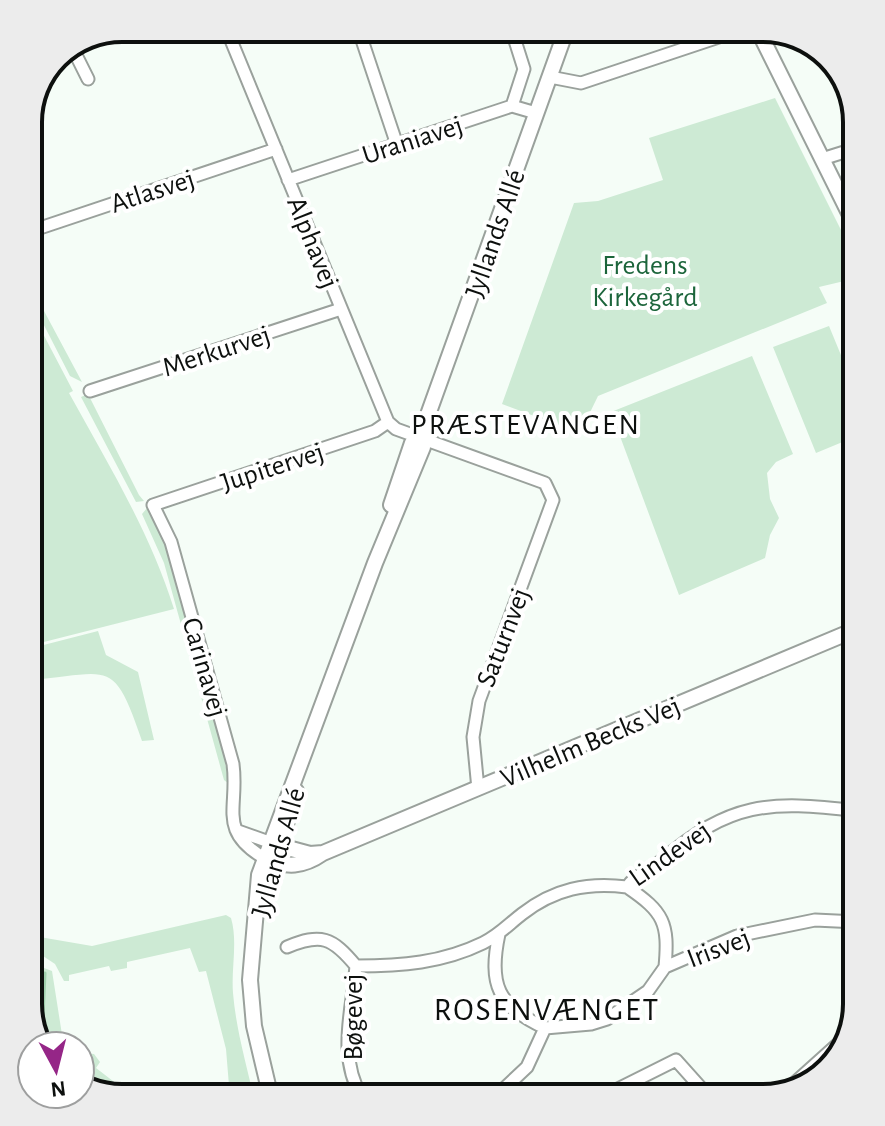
<svg xmlns="http://www.w3.org/2000/svg" width="885" height="1126" font-family="'Alegreya Sans',sans-serif">
<rect width="100%" height="100%" fill="#f5fdf7"/>
<!-- green -->
<path fill="#cdead4" d="M775 98 857 262V278L819 287 827 303 598 396 580 433 502 404 574 203 598 201 663 180 649 138Z
M28 281 82 382 70 376 28 294Z
M28 305 73 391 69 393C108 464 150 532 174 609L28 646Z
M829 326 857 394V436L816 453 773 347Z
M752 356 793 454 776 462 767 473 770 499 779 518 770 535 765 558 679 595 611 412Z
M88 394 139 495 144 501 136 502 81 397Z
M147 508 168 548 218 723 229 784 224 780 164 563 142 514Z
M98 631 106 655 138 672 154 740 142 741C113 655 110 674 28 680V649Z
M226 915 231 918C238 942 231 968 233 993 236 1029 246 1063 254 1098H230L226 1049 206 971 199 972 190 948 127 962V968L111 971 109 966 69 975V981H64L55 964 28 946V935L92 946Z
M28 962 52 971 63 1041H68V1046L40 1043 28 1004Z
M84 1053 94 1054 100 1062 96 1068 135 1098C113 1098 70 1082 84 1053Z"/>
<g fill="none" stroke-linecap="round" stroke-linejoin="round">
<!-- stream -->
<path stroke="#a0d0ad" stroke-width="3" d="M42 1040 45 973"/>
<!-- minor casing -->
<g stroke="#9aa19c" stroke-width="15">
<path id="minor" d="M226 28 388 422 396 429 545 483 553 500 479 701 473 737 478 789
M358 28 397 145
M511 28 524 69 512 106
M72 47 88 79
M550 77 581 83 746 28
M822 159 857 148
M288 180 512 106 536 113
M28 232 276 149
M90 391 341 309
M845 634 857 661
M238 831 269 842
M264 858C217 830 239 808 233 764L171 542 153 505 375 431 388 422
M627 887C664 912 669 923 665 967
M499 934C488 985 498 1006 545 1028
M287 947C321 933 332 937 356 966 352 1012 337 1055 362 1098
M356 966C401 966 442 963 483 943 498 936 509 924 522 914 554 889 587 882 627 887 635 875 649 871 661 861 730 802 768 800 857 811
M494 1098 527 1067 545 1028 591 1024 607 1019 648 991 665 967 737 936 815 920 857 922
M600 1098 676 1060 710 1098"/>
</g>
<!-- tertiary casing -->
<g stroke="#9aa19c" stroke-width="18">
<path id="tertiary" d="M757 28 857 229
M391 505 412 443 420 437 567 28
M273 844 310 854 323 853
M264 858C287 868 303 867 323 853L857 629
M263 901 296 791
M80 1076 81 1077
M789 1090 848 1037
M271 1098 254 1026 250 980 259 875 375 563 423 447 420 437"/>
</g>
<!-- minor -->
<use href="#minor" stroke="#fff" stroke-width="11"/>
<!-- tertiary -->
<use href="#tertiary" stroke="#fff" stroke-width="14"/>
</g>
<g text-anchor="middle" stroke-width="8" stroke-linejoin="round" paint-order="stroke">
<!-- street labels -->
<g font-size="28" fill="#0d100e" stroke="#fff">
<text transform="translate(412 139) rotate(-18)" y="10">Uraniavej</text>
<text transform="translate(152 190) rotate(-18)" y="10">Atlasvej</text>
<text transform="translate(494 233) rotate(-71)" y="10">Jyllands Allé</text>
<text transform="translate(314 242) rotate(68)" y="10">Alphavej</text>
<text transform="translate(216 350) rotate(-18)" y="10">Merkurvej</text>
<text transform="translate(272 466) rotate(-18)" y="10">Jupitervej</text>
<text transform="translate(502 637) rotate(-69)" y="10">Saturnvej</text>
<text transform="translate(206 667) rotate(74)" y="10">Carinavej</text>
<text transform="translate(590 741) rotate(-23)" y="10">Vilhelm Becks Vej</text>
<text transform="translate(277 852) rotate(-74)" y="10">Jyllands Allé</text>
<text transform="translate(669 853) rotate(-35)" y="10">Lindevej</text>
<text transform="translate(718 947) rotate(-21)" y="10">Irisvej</text>
<text transform="translate(352 1017) rotate(-90)" y="10">Bøgevej</text>
</g>
<!-- park labels -->
<g font-size="28" fill="#1c653b" stroke="#fff">
<text x="645" y="274">Fredens<tspan x="645" dy="32">Kirkegård</tspan></text>
</g>
<!-- neighbourhood labels -->
<g font-size="30" letter-spacing="2" fill="#0d100e" stroke="#fff">
<text x="526" y="434">PRÆSTEVANGEN</text>
</g>
<!-- quarter labels -->
<g font-size="32" letter-spacing="2" fill="#0d100e" stroke="#fff">
<text x="547" y="1020">ROSENVÆNGET</text>
</g>
</g>
<!-- crop -->
<path d="M0 0H885V1126H0ZM122 42H763A80 80 0 0 1 843 122V1004A80 80 0 0 1 763 1084H122A80 80 0 0 1 42 1004V122A80 80 0 0 1 122 42Z" fill="#ececec" fill-rule="evenodd"/>
<path fill="none" stroke="#0d100e" stroke-width="4" d="M122 42H763A80 80 0 0 1 843 122V1004A80 80 0 0 1 763 1084H122A80 80 0 0 1 42 1004V122A80 80 0 0 1 122 42Z"/>
<!-- north arrow -->
<g transform="translate(56 1070) rotate(173)"><circle r="38" fill="#ffffff" stroke="#9e9f9f" stroke-width="2"/>
<path d="M0-6L14 30L0 20L-14 30Z" fill="#952687"/>
<text y="-12" font-size="22" font-weight="bold" text-anchor="middle" fill="#0d100e">N</text>
</g>
</svg>
